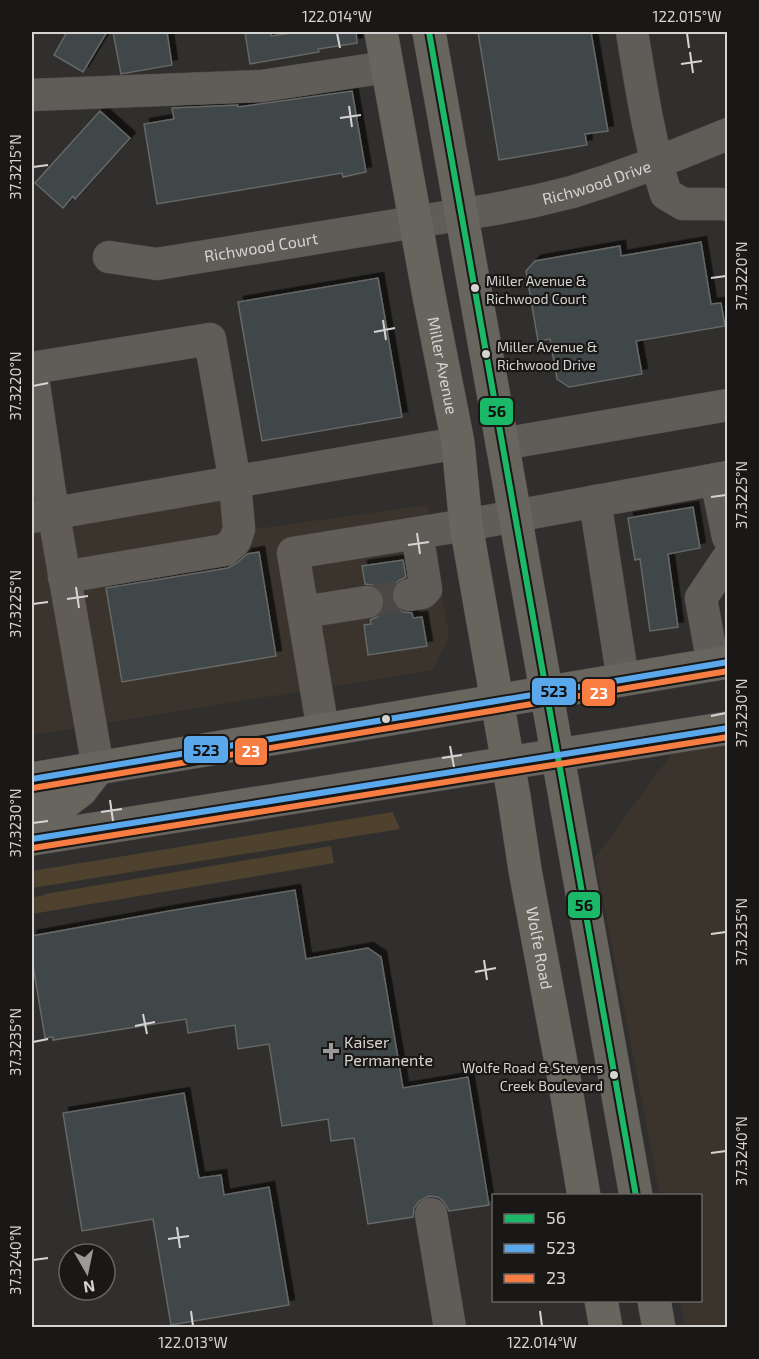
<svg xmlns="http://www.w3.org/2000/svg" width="759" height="1359" font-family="'Exo 2',sans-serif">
<defs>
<filter id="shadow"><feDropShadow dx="5.5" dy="-5.5" stdDeviation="0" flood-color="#0009"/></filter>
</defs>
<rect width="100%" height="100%" fill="#312f2d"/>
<!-- built -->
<path fill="#3a342c" d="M244 490 249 530 427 505 449 636 433 670 32 735V524Z
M727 737V1327H685L680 1301 700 1300V1196L660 1195 595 858 678 745Z"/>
<!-- green -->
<path fill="#4e422f" d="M393 812C395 819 398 822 400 829L32 888V871Z
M331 846 334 863 32 914V896L34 895 35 897 45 895V894Z"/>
<!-- building -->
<path fill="#3f4748" stroke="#666766" stroke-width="1.5" filter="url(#shadow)" d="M67 32H107L83 72 54 55Z
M113 32H167L172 65 121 74Z
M245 32H271V36L299 32H356L357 43 318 49 319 52 250 64Z
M478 32H591L608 131 585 134 587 145 499 160Z
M352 91 366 172 343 177 342 173 157 204 144 124 174 119 172 108 238 105V107Z
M100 111 130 138 75 199 73 196 63 208 35 183Z
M701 242 711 304 721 303 725 326 636 341 642 374 569 387 557 379 550 339 538 341 526 271 535 261 620 246 621 256Z
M378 278 402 417 262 441 238 302Z
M693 507 700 548 668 554 678 627 650 631 640 559 635 560 628 518Z
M259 552 276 656 122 682 106 588 228 568 237 563 247 554Z
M403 560 406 577 398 581 393 588 391 598 395 607 403 612 412 613 413 618 422 617 427 646 368 655 364 625 371 624 370 620 379 616 384 608 385 600 381 590 373 585 365 584 362 566Z
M295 890 306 959 368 948 381 957 403 1088 468 1077 489 1205 449 1211 444 1202 438 1197 429 1196 419 1201 414 1208 413 1217 368 1224 354 1138 331 1141 328 1119 282 1126 269 1044 238 1049 235 1025 188 1033 186 1019 53 1040V1037L45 1038 32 959V936L169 911Z
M184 1093 199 1178 221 1175 224 1195 269 1187 289 1305 171 1325 153 1219 82 1231 63 1113Z"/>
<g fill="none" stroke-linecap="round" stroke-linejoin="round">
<!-- minor-tunnel -->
<path stroke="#4a4846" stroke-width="32" stroke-dasharray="32 16" stroke-linecap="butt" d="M367 602 409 595"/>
<!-- minor casing -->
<g stroke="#4e4d4c" stroke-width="33">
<g id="minor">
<path d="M632 32C641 86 649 141 666 194L683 204H721L728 205"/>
<path d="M32 95 262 86 387 67"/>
<path id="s1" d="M109 257 157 264 495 209 535 201 572 192 606 181 656 163 728 134"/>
<path d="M32 368 210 339 235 482 239 529 235 541 225 550 64 577"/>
<path d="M32 371 49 487 98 768"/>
<path d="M502 444 728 405"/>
<path d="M716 479 728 537"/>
<path d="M595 501 623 680"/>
<path d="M32 517 458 443"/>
<path d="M409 595 422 593 426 589 417 533"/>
<path d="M303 612 367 602"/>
<path d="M713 665 701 598 728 558"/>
<path d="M323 730 293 553 466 525 728 477"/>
<path d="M431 1214 450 1328"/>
</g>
</g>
<!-- major casing -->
<g stroke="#4e4d4c" stroke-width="34">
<g id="major">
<path id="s2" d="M381 32 429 296 458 443 466 525 514 797 525 870 565 1084 584 1196"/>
<path d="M429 32 636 1196"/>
<path d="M32 779 728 662"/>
<path d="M32 809 63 804 81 790 98 768"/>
<path d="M32 839 728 728"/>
<path d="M601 1300 606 1328"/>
<path d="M654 1300 659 1328"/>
</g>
</g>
<!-- minor -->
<use href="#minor" stroke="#605c58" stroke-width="32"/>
<!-- major -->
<use href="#major" stroke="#68655f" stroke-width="33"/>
<!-- bus-1 casing -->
<g stroke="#191816" stroke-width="10">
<path id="bus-1" d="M429 32 636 1196"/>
</g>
<!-- bus-2 casing -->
<g stroke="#191816" stroke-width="10">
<path id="bus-2" d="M32 779 728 662
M32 839 728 728"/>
</g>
<!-- bus-3 casing -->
<g stroke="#191816" stroke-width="10">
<path id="bus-3" d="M33 788 728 671
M33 848 728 737"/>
</g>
<!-- bus-1 -->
<use href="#bus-1" stroke="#1ab867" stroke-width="6"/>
<!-- bus-2 -->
<use href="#bus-2" stroke="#5aa8eb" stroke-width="6"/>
<!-- bus-3 -->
<use href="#bus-3" stroke="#f77d43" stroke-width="6"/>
</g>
<!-- ticks -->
<path fill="none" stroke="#d6d4d2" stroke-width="2" d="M337 33 340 48M687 33 689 48M690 52 693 73M681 64 702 61M349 106 352 127M340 118 361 115M33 167 48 165M711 278 726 276M383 320 386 340M374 332 395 328M33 386 48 383M711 497 726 495M417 533 420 554M408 545 429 542M76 587 79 608M67 599 88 596M33 604 48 602M711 716 726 713M450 746 454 767M442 758 462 755M110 800 113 821M101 812 122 809M33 823 48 821M711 934 726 932M484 960 487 980M475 972 496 968M143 1014 147 1034M135 1026 155 1022M33 1042 48 1039M711 1153 726 1151M177 1227 180 1248M168 1239 189 1236M33 1260 48 1258M191 1311 193 1326M540 1311 542 1326"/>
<!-- markers -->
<g fill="#d6d4d2" stroke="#191816" stroke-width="2">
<circle cx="475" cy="288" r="5"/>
<circle cx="486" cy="354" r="5"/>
<circle cx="386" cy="719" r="5"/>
<circle cx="614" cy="1075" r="5"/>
</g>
<path fill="#9c9a98" stroke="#191816" stroke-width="2" d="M328 1042h6v6h6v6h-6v6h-6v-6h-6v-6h6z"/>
<g text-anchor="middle" stroke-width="4.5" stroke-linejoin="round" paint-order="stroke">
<!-- bus labels -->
<g font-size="14" fill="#d6d4d2" stroke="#191816" text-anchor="start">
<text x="486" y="286">Miller Avenue &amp;<tspan x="486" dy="18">Richwood Court</tspan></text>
<text x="497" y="352">Miller Avenue &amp;<tspan x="497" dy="18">Richwood Drive</tspan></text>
<text x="603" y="1073" text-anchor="end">Wolfe Road &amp; Stevens<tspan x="603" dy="18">Creek Boulevard</tspan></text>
</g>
<!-- street labels -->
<g font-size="16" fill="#d6d4d2" stroke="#191816">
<text dy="6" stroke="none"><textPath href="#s1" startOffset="496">Richwood Drive</textPath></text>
<text dy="6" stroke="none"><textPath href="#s1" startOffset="154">Richwood Court</textPath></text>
<text dy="6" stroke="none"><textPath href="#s2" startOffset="339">Miller Avenue</textPath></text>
<text dy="6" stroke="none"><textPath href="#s2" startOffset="930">Wolfe Road</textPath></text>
</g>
<!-- poi labels -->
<g font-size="16" fill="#d6d4d2" stroke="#191816" text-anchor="start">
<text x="344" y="1048">Kaiser<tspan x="344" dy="18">Permanente</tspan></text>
</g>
</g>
<g stroke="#191816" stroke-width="2">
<rect x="479" y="397" width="35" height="29" rx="6" fill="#1ab867"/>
<rect x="531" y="677" width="46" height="29" rx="6" fill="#5aa8eb"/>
<rect x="581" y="678" width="35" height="29" rx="6" fill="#f77d43"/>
<rect x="183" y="735" width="46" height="29" rx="6" fill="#5aa8eb"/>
<rect x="234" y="737" width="34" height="29" rx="6" fill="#f77d43"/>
<rect x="567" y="891" width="34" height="28" rx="6" fill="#1ab867"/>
</g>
<g font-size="16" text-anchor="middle" font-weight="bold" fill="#fff">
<text x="599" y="699">23</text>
<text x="251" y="757">23</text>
</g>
<g font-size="16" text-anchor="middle" font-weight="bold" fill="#111">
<text x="497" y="417">56</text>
<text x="554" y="697">523</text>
<text x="206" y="756">523</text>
<text x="584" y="911">56</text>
</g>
<!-- border -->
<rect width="759" height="1359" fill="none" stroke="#191816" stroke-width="66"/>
<!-- legend -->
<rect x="492" y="1194" width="210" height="108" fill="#191816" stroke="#656361" stroke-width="1.5"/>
<rect x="504" y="1214" width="30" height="9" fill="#1ab867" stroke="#656361" stroke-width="1.5"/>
<text x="546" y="1224" font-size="18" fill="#d6d4d2">56</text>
<rect x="504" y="1244" width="30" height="9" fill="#5aa8eb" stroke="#656361" stroke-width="1.5"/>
<text x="546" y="1254" font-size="18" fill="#d6d4d2">523</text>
<rect x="504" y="1274" width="30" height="9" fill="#f77d43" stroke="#656361" stroke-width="1.5"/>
<text x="546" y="1284" font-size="18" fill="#d6d4d2">23</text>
<!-- north arrow -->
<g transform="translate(87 1272) rotate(171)"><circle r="28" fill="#191816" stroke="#656361" stroke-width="1.5"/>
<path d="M0-4.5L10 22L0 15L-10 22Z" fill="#9c9a98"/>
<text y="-9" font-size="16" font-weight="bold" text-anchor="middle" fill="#d6d4d2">N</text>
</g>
<rect x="33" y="33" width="693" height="1293" fill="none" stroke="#d6d4d2" stroke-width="2"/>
<g font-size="15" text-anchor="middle" fill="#d6d4d2">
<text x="337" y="22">122.014°W</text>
<text x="687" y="22">122.015°W</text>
<text transform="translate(16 167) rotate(-90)" y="5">37.3215°N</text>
<text transform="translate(742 276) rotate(-90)" y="5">37.3220°N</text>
<text transform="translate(16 386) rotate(-90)" y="5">37.3220°N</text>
<text transform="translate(742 495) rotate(-90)" y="5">37.3225°N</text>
<text transform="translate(16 604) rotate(-90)" y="5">37.3225°N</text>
<text transform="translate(742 713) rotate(-90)" y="5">37.3230°N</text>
<text transform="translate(16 823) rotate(-90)" y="5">37.3230°N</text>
<text transform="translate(742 932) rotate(-90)" y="5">37.3235°N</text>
<text transform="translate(16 1042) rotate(-90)" y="5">37.3235°N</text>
<text transform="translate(742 1151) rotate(-90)" y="5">37.3240°N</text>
<text transform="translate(16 1260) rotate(-90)" y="5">37.3240°N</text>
<text x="193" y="1348">122.013°W</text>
<text x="542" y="1348">122.014°W</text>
</g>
</svg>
